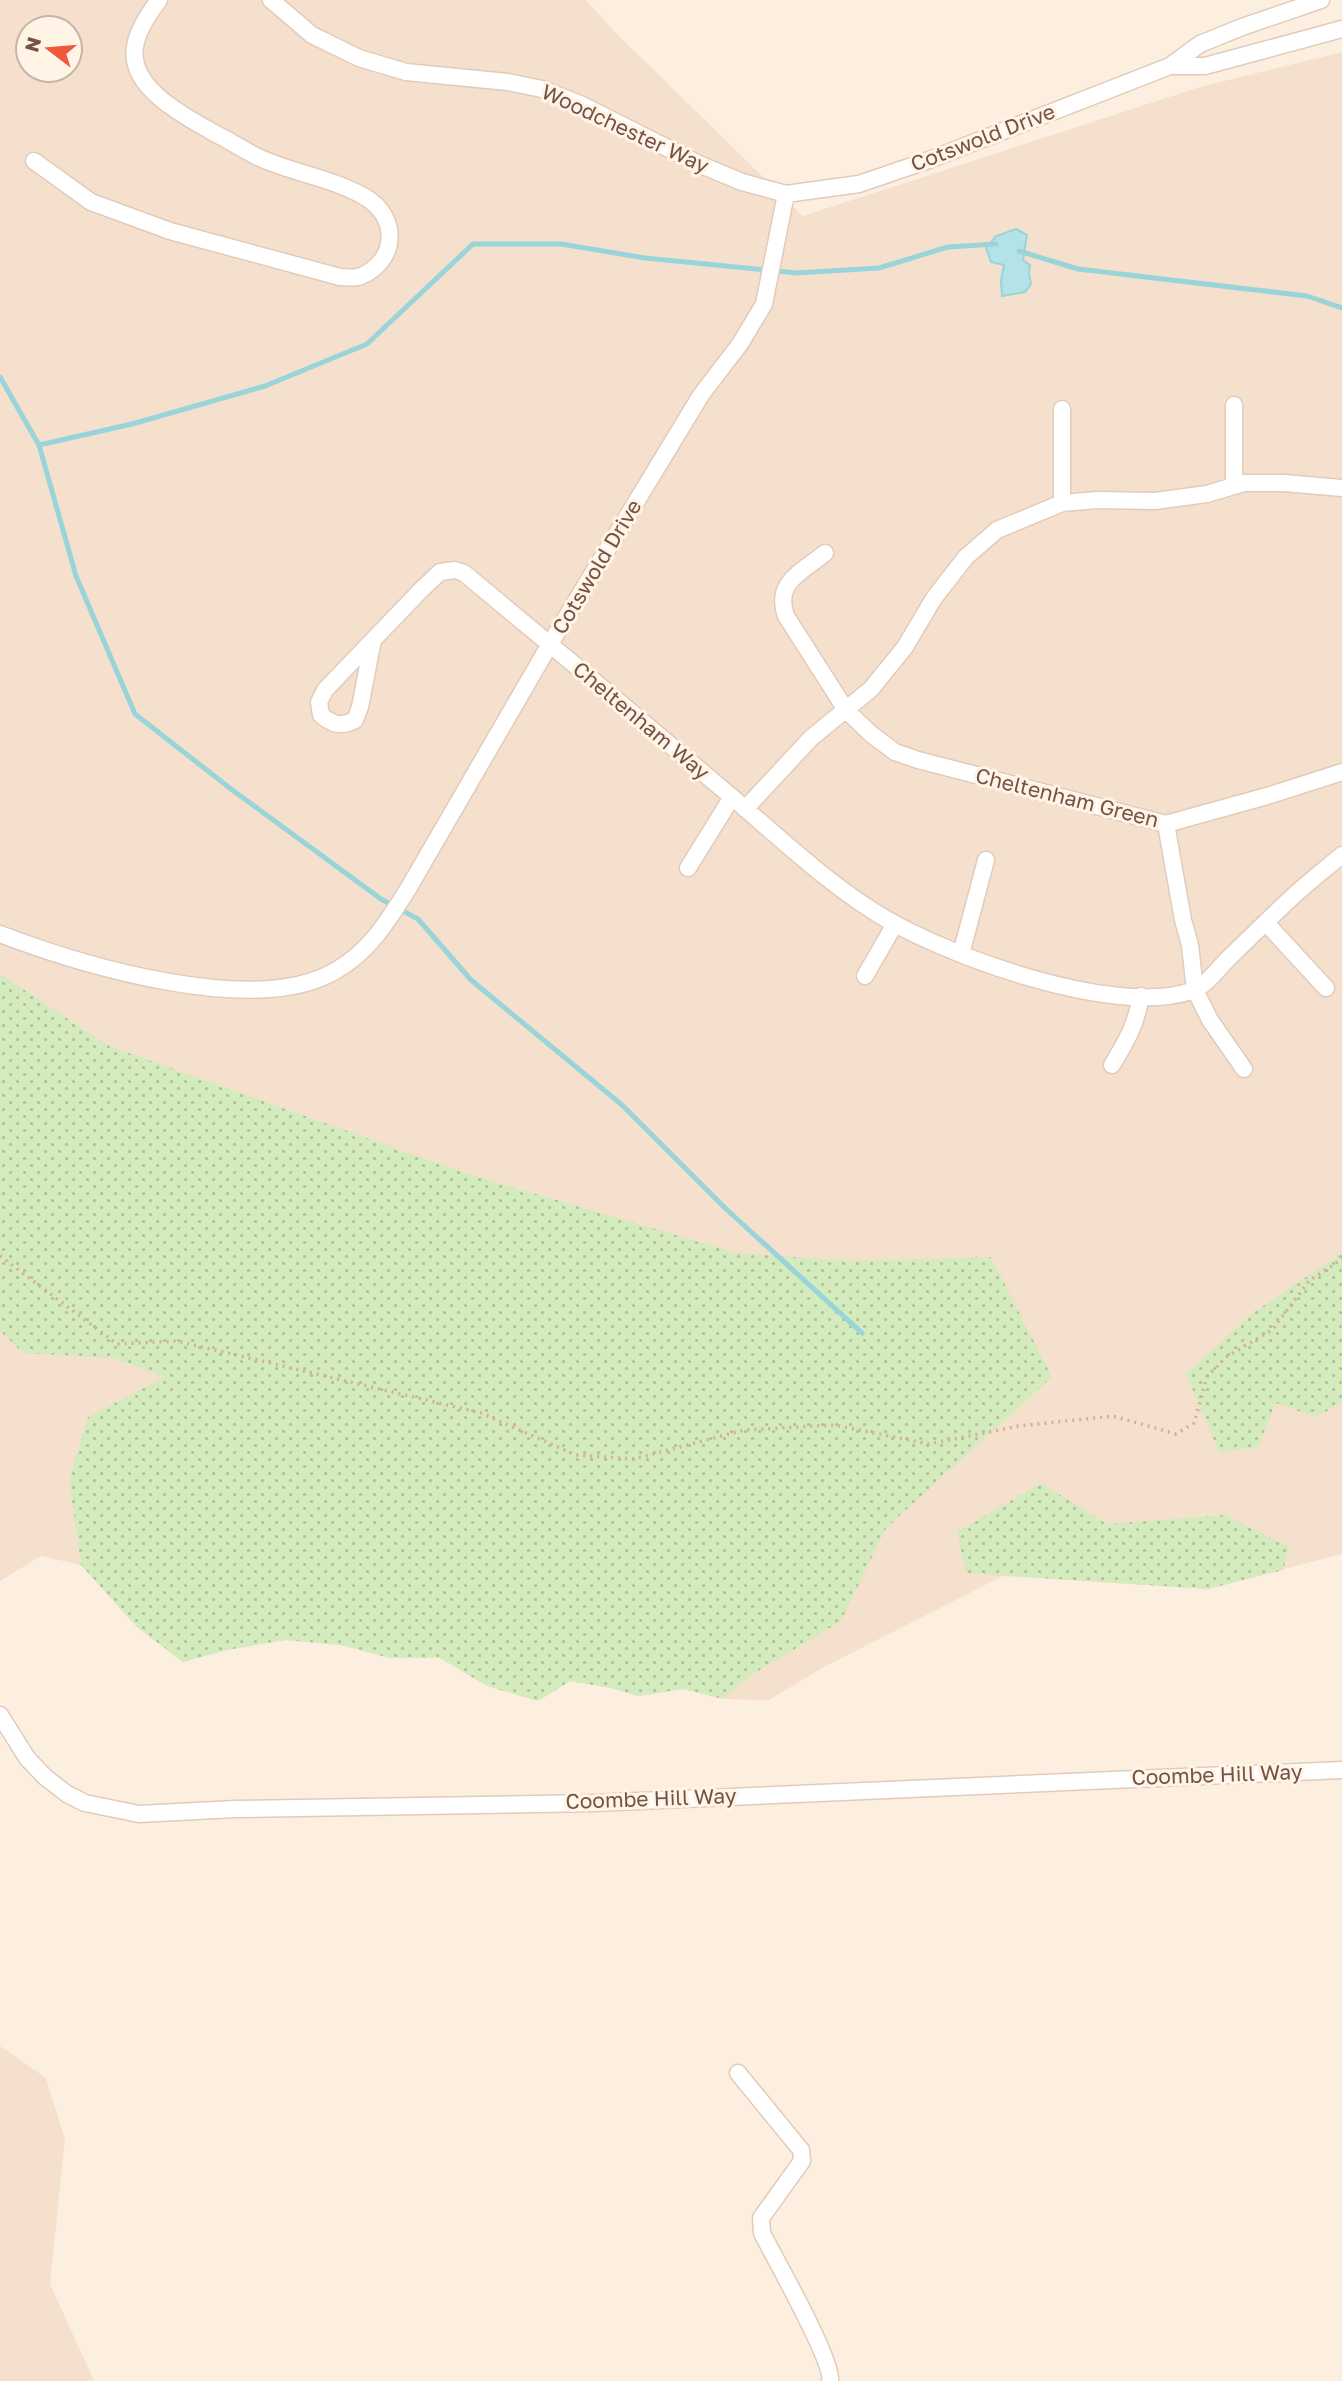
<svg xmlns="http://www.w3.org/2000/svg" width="1342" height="2381" font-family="'Golos Text',sans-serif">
<defs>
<pattern id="grass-dots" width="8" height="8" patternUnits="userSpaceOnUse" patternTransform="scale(1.75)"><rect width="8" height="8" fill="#d3ebbd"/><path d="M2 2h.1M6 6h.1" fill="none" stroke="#b0c19b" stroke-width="1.8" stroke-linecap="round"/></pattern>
</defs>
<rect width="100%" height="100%" fill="#fdefdf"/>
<!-- residential -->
<path fill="#f5e0cd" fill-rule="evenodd" d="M0 0H586L616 33 803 216 1200 87 1342 52V1554L1208 1589 1003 1576 824 1667 769 1700 723 1699 683 1689 638 1696 611 1688 570 1681 538 1701 487 1686 440 1658H390L341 1645 285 1640 227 1650 183 1662 137 1627 81 1565 41 1556 0 1581ZM28 28H70V70H28Z
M0 2046 46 2078 65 2139 50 2284 94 2381H0Z"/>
<!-- grass -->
<path fill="url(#grass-dots)" d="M0 974 109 1046 465 1173 737 1253 853 1261 991 1257 1052 1377 886 1528 841 1621 750 1676 723 1699 683 1689 638 1696 611 1688 570 1681 538 1701 487 1686 440 1658H390L341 1645 285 1640 227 1650 183 1662 137 1627 81 1565 69 1481 88 1417 165 1377 113 1358 23 1353 0 1331Z
M1342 1253V1403L1316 1417 1276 1403 1258 1447 1219 1452 1186 1374 1254 1312Z
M1041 1483 1107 1524 1225 1515 1289 1547 1283 1570 1208 1589 966 1573 957 1532Z"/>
<!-- water -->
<path fill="#b3e3e7" stroke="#99d4d9" stroke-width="2" d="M1016 229 1027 235 1023 260 1030 265 1029 273 1031 284 1025 292 1002 296 1001 281 1004 265 991 262 986 248 996 236Z"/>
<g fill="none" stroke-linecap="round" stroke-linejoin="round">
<!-- stream -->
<path stroke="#99d4d9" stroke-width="5" d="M1019 251 1078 269 1307 296 1342 308
M0 377 39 445 76 576 135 714 231 789 381 899 418 919 471 980 622 1105 725 1208 862 1333
M39 445 132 424 265 386 367 344 473 244H561L645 258 797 273 879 268 948 247 996 244"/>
<!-- minor casing -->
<g stroke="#e1cbbb" stroke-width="19">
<path id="minor" d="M271 0 312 35 359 58 406 72 508 82 542 89 580 104 701 165 742 182 786 194 859 184 929 160 1170 66 1200 44 1242 27 1321 0
M1170 66H1205L1342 29
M34 161 91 202 170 231 340 277C347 277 355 279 361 276 398 260 399 217 365 197 332 178 293 173 260 158 245 151 232 142 218 135 188 118 128 89 135 47 137 31 149 13 159 0
M1234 405V486
M1062 409V503
M825 553C802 572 774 582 786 616L846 710 871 734 895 752 918 760 1166 824 1267 796 1342 772
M373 640 360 707 355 720C341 727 333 725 321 715L319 702 325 690 421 590 440 572 455 570 464 573C550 644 635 715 720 787 769 828 816 874 870 909 936 953 1113 1018 1191 991 1206 986 1216 971 1227 960 1247 940 1268 920 1289 900 1306 884 1324 870 1342 855
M745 809 811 738 871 689 905 647 934 598 966 557 997 530 1062 503 1097 500 1155 501 1207 494 1244 483H1284L1342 488
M1166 824 1183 920 1190 945 1195 990 1210 1020 1244 1069
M688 868 732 797
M1266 923 1326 988
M0 934C81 965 255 1018 335 971 369 952 388 921 408 889L550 644 701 395 740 344 764 304 786 194
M961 954 986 860
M865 976 895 924
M1112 1065C1127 1040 1136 1025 1141 996
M0 1715 27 1758 45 1777 67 1794 85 1803 139 1814 235 1809 593 1803 1342 1770
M738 2073 801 2150 802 2161 761 2218 762 2233C774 2257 834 2362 830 2381"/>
</g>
<!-- path -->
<path stroke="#d8ad99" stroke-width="3.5" stroke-dasharray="2 5" stroke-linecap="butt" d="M0 1256 117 1344 177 1341 481 1413 576 1455 634 1459 744 1430 834 1425 929 1444 1019 1426 1113 1416 1176 1434 1194 1423 1207 1377 1226 1357 1272 1330 1309 1281 1342 1259"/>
<!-- minor -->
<use href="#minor" stroke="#fff" stroke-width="16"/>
</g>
<g text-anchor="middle" stroke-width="6" stroke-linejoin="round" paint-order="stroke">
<!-- street labels -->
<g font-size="21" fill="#745346" stroke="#fff4e6">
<text transform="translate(625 129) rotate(25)" y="7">Woodchester Way</text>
<text transform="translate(983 138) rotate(-21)" y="7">Cotswold Drive</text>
<text transform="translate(597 567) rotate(-59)" y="7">Cotswold Drive</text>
<text transform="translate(641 721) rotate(40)" y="7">Cheltenham Way</text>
<text transform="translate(1067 798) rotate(14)" y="7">Cheltenham Green</text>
<text transform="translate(1217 1775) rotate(-2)" y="7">Coombe Hill Way</text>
<text transform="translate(651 1799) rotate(-2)" y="7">Coombe Hill Way</text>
</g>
</g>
<!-- north arrow -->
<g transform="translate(49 49) rotate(286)"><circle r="33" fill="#fff4e6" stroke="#c7b4a6" stroke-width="2"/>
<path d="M0-5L12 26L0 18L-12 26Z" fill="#ee593d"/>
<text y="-10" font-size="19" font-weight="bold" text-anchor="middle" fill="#745346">N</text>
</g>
</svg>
